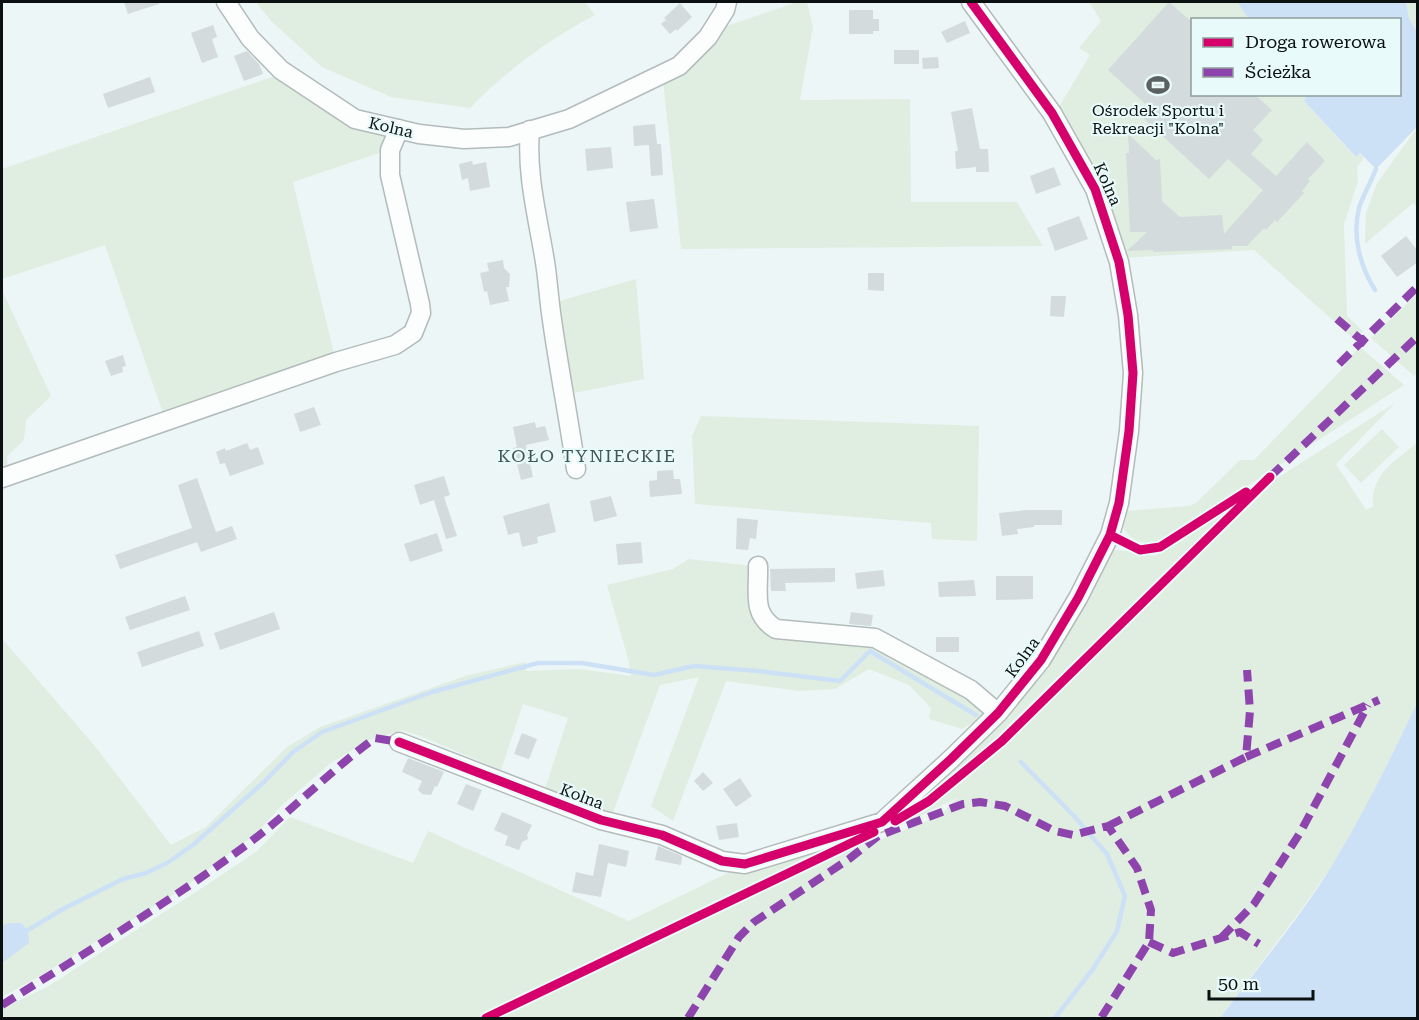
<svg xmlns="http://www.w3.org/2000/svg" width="1419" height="1020" font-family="'Roboto Serif',serif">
<rect width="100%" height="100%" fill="#ecf6f6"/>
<!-- green -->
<path fill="#e0ede1" d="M256 2H585L595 15C549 39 506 71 470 108L391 97 322 67 271 21Z
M797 2H807L813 27 800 100 910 99 911 202H1017L1043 246 681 249 663 80 721 28Z
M1089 2H1237L1249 19 1192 20V94L1307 95 1304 101 1355 157 1359 153 1364 158 1357 167 1358 181 1344 224 1347 316 1363 331 1355 340 1254 250 1122 258 1057 110 1090 55 1079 48 1101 21Z
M1406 2H1417V32L1409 18Z
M278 75 390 135 385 151 293 182 335 358 165 419 105 245 2 279V169Z
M1417 128V207L1413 203 1365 244 1366 213 1377 183Z
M636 279 644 379 569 394 556 302Z
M2 290 51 396 26 420 24 440 7 456 8 470 2 473Z
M1417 294 1418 373 1414 376 1371 338Z
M1360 347 1404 385 1160 542C1140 546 1127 539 1120 520L1126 511 1189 506 1196 503 1240 460H1254L1346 365V361Z
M1395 403 1336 464 1366 510 1373 506C1370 476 1394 461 1416 444L1417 448V703L1367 805 1333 864 1301 910 1220 1018H495L874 836 877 841 940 816 957 798 897 827 895 816 1010 709 1063 643 1108 550C1124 549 1139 554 1155 556Z
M701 416 979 426 977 541 932 539 931 523 695 504 692 436Z
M1382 429 1399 447 1361 483 1344 465Z
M689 559 753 566 756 618 873 643 964 689 989 714 962 729 929 719 931 708 909 685 869 669 835 689 799 691 726 681 673 821 651 806 699 677 660 685 612 815 545 789 568 718 523 704 501 770 418 735 401 730 367 741 331 763 281 806 258 832 184 888 38 977 2 997V641L3 640 94 745 171 845 206 827 287 747 320 727 465 676 525 662 526 671 579 669 631 676 629 662 607 585 673 569Z
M290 817 413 863 428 831 629 921 738 868 875 829 482 1018H2V1009L47 987 205 886 257 851Z"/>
<!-- water -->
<path fill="#cde1f6" d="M1237 2H1406L1409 18 1417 32V127L1376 169 1360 153 1356 157 1304 101 1307 95 1400 94V20L1249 19Z
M1417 703V1018H1220C1258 967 1301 917 1334 862 1365 811 1391 757 1417 703Z
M8 923H21L28 930 29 943 2 963V926Z"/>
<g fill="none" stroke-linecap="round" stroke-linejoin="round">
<!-- stream -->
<path stroke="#cde1f6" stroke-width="4.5" d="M1375 290C1360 266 1352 236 1359 208 1363 195 1371 182 1376 169
M1021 762 1074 816 1107 854 1125 896 1117 931 1093 969 1055 1018
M23 933 63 909 123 879 146 873 167 863 193 845 264 782 293 752 322 732 432 692 538 663H582L654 675 694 666 758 671 840 681 870 651 976 715"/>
</g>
<!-- building -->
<path fill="#d3dbdc" d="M124 2H159V4L128 14Z
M1169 2 1192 22V94H1254L1272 110 1253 130 1263 140 1251 154 1276 176 1307 142 1325 161 1308 179 1310 181 1302 191 1304 193 1277 222 1275 220 1266 230 1264 228 1247 246H1232V249L1153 252V250L1127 251 1147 232H1130L1126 153H1129L1128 134 1156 160 1160 159 1162 201 1180 217 1222 215 1224 234 1263 190 1228 159 1209 179 1143 118 1151 109 1108 70Z
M680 3 692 17 677 31 676 29 670 34 661 24 666 20 664 18Z
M849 10H873V19H879V31H873V34H849Z
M965 21 970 33 947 43 941 32Z
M213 25 217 37 212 39 218 57 202 63 191 33Z
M894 50H919V64H894Z
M247 51 259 64 263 74 244 81 234 56Z
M938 57 939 68 923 69 922 58Z
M150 77 155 92 108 108 103 94Z
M972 108 980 149H988L989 172H976V167L956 169 955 151H958L951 112Z
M655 124 657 144H661L663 175 651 176 649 145 634 146 633 126Z
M611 147 613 168 587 171 585 149Z
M472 161 473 165 486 162 490 187 470 191 468 178 462 180 459 164Z
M1054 167 1061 185 1036 194 1030 176Z
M654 199 658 228 630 232 626 202Z
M1079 216 1088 239 1055 251 1047 228Z
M1406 236 1418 251V262L1397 277 1381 256Z
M503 260 504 268 510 274 509 287H506L509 301 490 305 487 291 484 292 480 273 489 271 487 263Z
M868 273H884V291L868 290Z
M1051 296H1066L1064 317 1050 316Z
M123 355 126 366 122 367 123 372 111 376 105 361Z
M314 407 321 425 300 432 294 414Z
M535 422 536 428 545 426 549 440 526 445 533 477 521 480 513 448 520 446 517 447 513 427Z
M247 443 250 450 258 447 264 464 230 476 225 463 220 464 216 452 225 448 226 451Z
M673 470 674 479H680L682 494 650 497 649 481 657 480V471Z
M444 476 450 495 444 497 457 536 446 539 434 500 420 505 414 485Z
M197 478 216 532 232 526 237 539 201 552 197 542 120 569 115 555 192 528 178 485Z
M611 496 617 516 594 522 590 501Z
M549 503 556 532 537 537 538 543 522 547 519 532 508 535 503 516Z
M1027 510H1062V525H1034V527L1017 529 1018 534 1002 536 999 513Z
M737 518 758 520 756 539 750 538 748 550 736 549Z
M437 533 443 551 410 562 404 544Z
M641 542 643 563 618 565 616 544Z
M835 568V582L785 583 786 591H771L770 569Z
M883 570 885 586 857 589 855 573Z
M996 576H1033V599L996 600Z
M974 580 976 596 939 597 938 582Z
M185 596 190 610 130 630 125 617Z
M274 612 280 629 220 650 214 633Z
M851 612 873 615 871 626 849 624Z
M199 631 204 646 142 667 137 652Z
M936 637H959V652H936Z
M522 733 537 739 529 759 514 754Z
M408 758 444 772 437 787 435 786 431 795 422 794 418 790 422 781 402 772Z
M703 772 713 783 703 791 694 781Z
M740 778 752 796 736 807 723 789Z
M466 784 482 790 473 811 457 804Z
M502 812 532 825 527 835 528 839 522 842 519 850 505 845 508 836 494 830Z
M737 823 739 837 719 840 716 826Z
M599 844 629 851 626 867 608 863 601 897 572 892 576 872 593 876Z
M658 846 682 856 681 865 655 860Z"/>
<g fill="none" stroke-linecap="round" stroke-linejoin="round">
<!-- minor casing -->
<g stroke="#b3bbbb" stroke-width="21">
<path id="minor" d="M226 2 250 38 281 70 355 119 419 134 464 139 509 137 569 119 679 66 708 37 725 10 727 2
M530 130C526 175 538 218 545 262 548 281 549 301 552 320 559 370 569 420 576 469
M2 478 336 362 395 345 413 333 421 313 420 304 390 175V150L399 129
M758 566C759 592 751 614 776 629L875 638 971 690 998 713
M399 742 601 820 662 835 722 861 745 864 882 822 951 759 998 713 1041 660 1078 598 1110 535 1119 503 1129 431 1133 373 1128 315 1119 262 1095 189 1052 113 971 2"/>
</g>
<!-- minor -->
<use href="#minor" stroke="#fcfefe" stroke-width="18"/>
<!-- quiet -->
<path stroke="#8e44ad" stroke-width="8" stroke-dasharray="15 8" stroke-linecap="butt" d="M1337 319 1367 345
M1339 364 1418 286
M1270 477 1418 336
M1246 757 1379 700
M1108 826 1246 757 1250 711 1247 670
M1221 938 1254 904 1300 833 1368 705
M1149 942 1173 953 1240 932 1259 944
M2 1005C85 953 170 902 249 843 293 810 331 770 375 738L399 742
M688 1018 739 937 754 922 849 859 878 836 963 804 980 802 1005 806 1055 831 1073 835 1108 826 1137 868 1151 910 1149 942 1101 1018"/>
<!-- cycleway casing -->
<g stroke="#e8faf9" stroke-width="13">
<path id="cycleway" d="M1110 535 1140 550 1160 547 1246 492
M399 742 601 820 662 835 722 861 745 864 882 822 951 759 998 713 1041 660 1078 598 1110 535 1119 503 1129 431 1133 373 1128 315 1119 262 1095 189 1052 113 971 2
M895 821 929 801 1002 741 1270 477
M486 1018 874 832"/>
</g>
<!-- cycleway -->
<use href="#cycleway" stroke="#d6006c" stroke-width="9"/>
</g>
<!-- icons -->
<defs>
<g id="stadium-bare" transform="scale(1.8)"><path d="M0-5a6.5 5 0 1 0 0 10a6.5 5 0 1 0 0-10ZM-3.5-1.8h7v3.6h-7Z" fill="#5a6161" stroke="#e8faf9" stroke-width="2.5" paint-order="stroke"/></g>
</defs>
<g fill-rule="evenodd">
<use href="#stadium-bare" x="1158" y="85"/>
</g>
<g text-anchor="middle" stroke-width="4.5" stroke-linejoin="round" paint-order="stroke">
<!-- poi labels -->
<g font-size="16" fill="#0b1111" stroke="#e8faf9">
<text x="1158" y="116">Ośrodek Sportu i<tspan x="1158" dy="18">Rekreacji "Kolna"</tspan></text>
</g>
<!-- street labels -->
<g font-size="16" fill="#0b1111" stroke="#e8faf9">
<text transform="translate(391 127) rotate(13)" y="6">Kolna</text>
<text transform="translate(1108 184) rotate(66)" y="6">Kolna</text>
<text transform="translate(1022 657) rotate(-54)" y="6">Kolna</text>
<text transform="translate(582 796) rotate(21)" y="6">Kolna</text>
</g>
<!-- neighbourhood labels -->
<g font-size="18" letter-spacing="1.5" fill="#455554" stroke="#e8faf9">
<text x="587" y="462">KOŁO TYNIECKIE</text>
</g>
</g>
<!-- border -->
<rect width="1419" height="1020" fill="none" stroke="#0b1111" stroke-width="6"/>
<!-- legend -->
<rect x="1191" y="18" width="210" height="78" fill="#e8faf9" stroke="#909d9c" stroke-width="1.5"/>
<rect x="1203" y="38" width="30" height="9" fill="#d6006c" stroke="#909d9c" stroke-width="1.5"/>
<text x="1245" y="48" font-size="18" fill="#0b1111">Droga rowerowa</text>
<rect x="1203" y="68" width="30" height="9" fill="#8e44ad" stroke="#909d9c" stroke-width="1.5"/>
<text x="1245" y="78" font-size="18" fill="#0b1111">Ścieżka</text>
<!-- scale -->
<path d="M1209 990v9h104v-9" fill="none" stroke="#0b1111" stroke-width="3"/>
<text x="1218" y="990" font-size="18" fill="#0b1111" stroke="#e8faf9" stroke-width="4.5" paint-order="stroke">50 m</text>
</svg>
